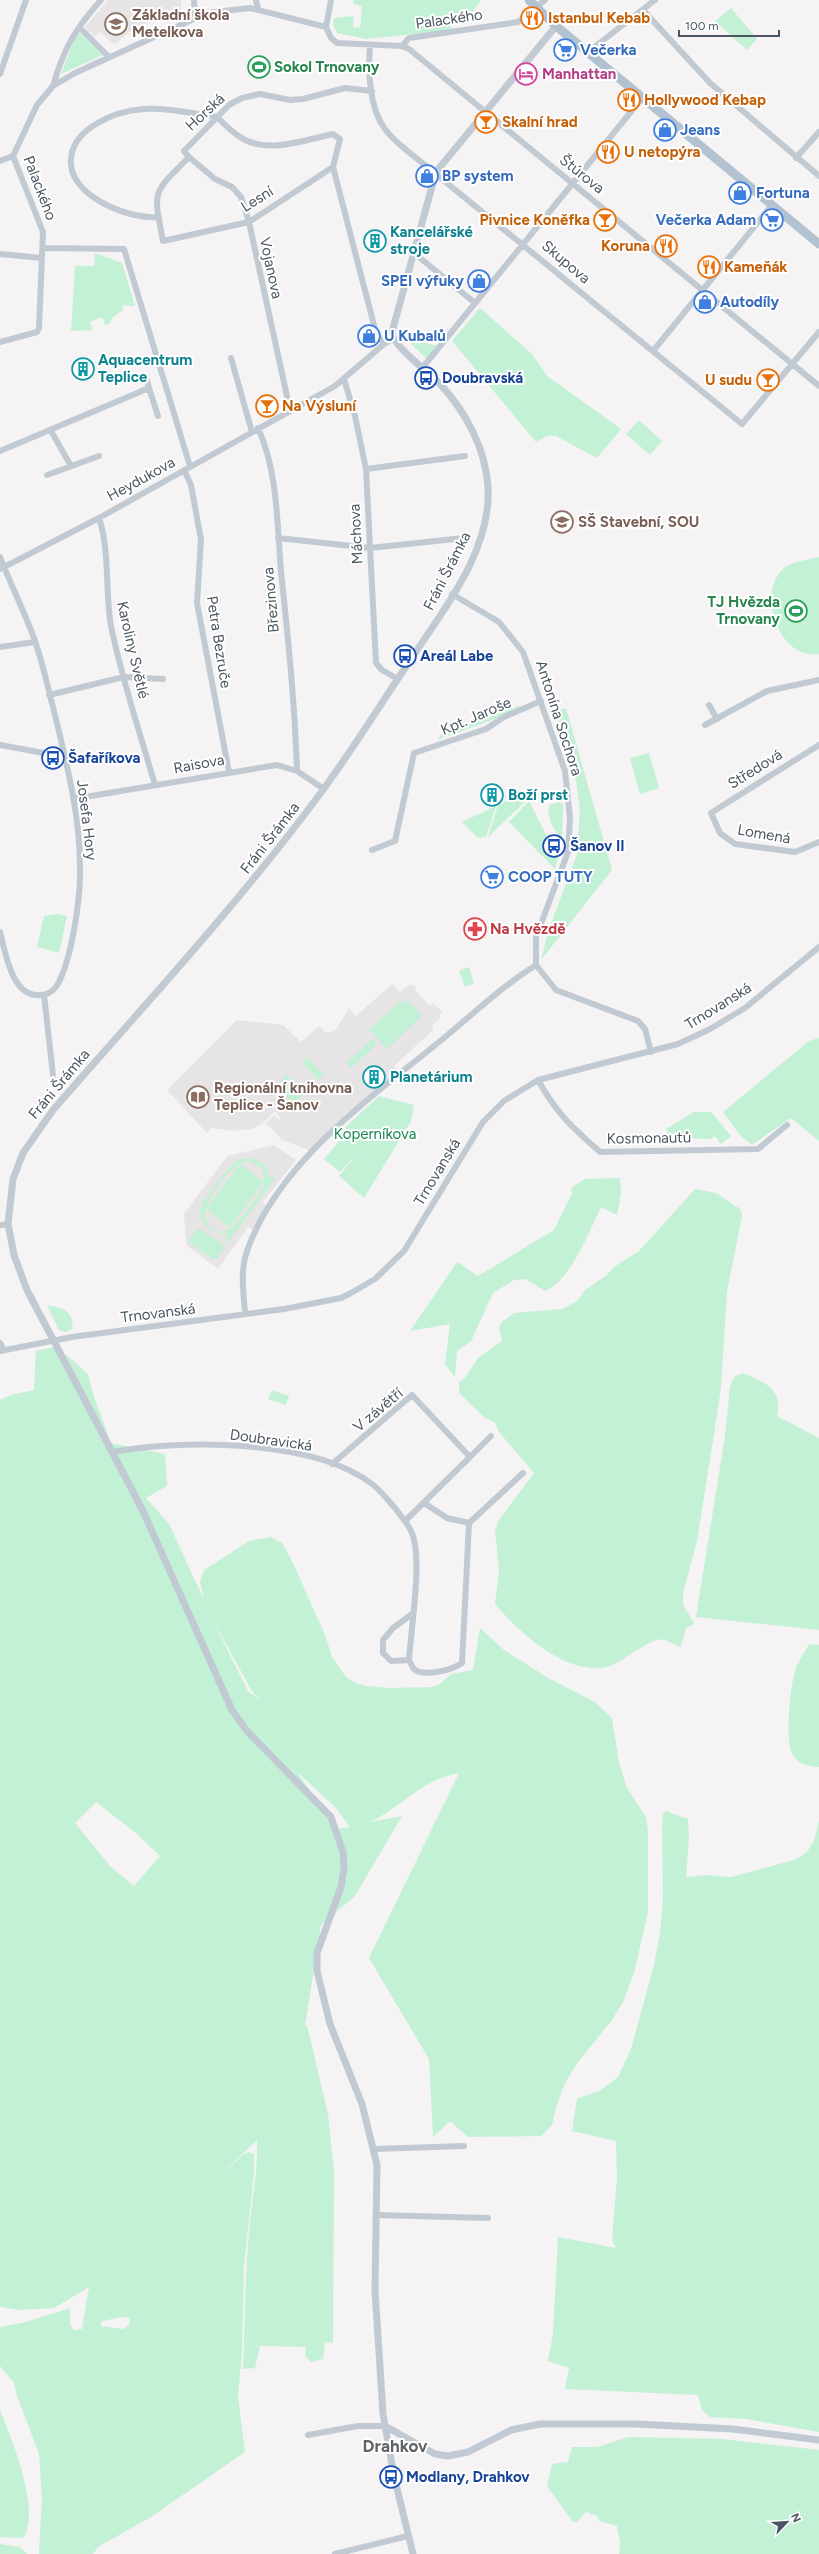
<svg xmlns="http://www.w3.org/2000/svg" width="819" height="2554" font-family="Figtree,sans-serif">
<rect width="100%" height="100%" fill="#f5f3f3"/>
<!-- education -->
<path fill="#e6e4e5" d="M108 0H181V14L149 22 129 32 115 45 100 32 95 37 85 27Z
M392 984 400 992 410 984 412 986 414 985 416 987 414 989 430 1006 433 1003 443 1012 439 1015 441 1017 432 1026 434 1029 394 1066 399 1071 341 1120 309 1150 282 1140 266 1123 274 1115 279 1120 281 1119 275 1111 262 1124 251 1129 232 1131 212 1128 207 1133 167 1090 237 1020 283 1025 301 1042 319 1026 326 1033 335 1031 349 1008 356 1016Z
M274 1145 296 1160 262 1203 268 1207 254 1231 248 1227 218 1269 186 1245 184 1214 227 1156Z"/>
<!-- green -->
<path fill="#c3f1d5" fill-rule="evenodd" d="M354 0H481L465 23 457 16 451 21V30L366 39 337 33 333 24 334 18 354 16 353 27 360 28 362 7 353 3Z
M731 8 757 39 747 50 715 21Z
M79 32 103 55 61 74 75 38Z
M95 253 122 263 135 306 122 305 123 310 112 318 109 324 105 325 102 317 90 322 93 330 71 331 75 266H94Z
M480 308 532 354 547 376 621 429 597 458 556 436H547L536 442 452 341Z
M404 337 437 346 428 360Z
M639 420 662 441 650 455 626 434Z
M819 557V654C778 660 756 592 784 568 792 561 809 560 819 557Z
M519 706 525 708 437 740 442 734Z
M566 708 612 870 541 960 549 929 577 854 580 809 572 753 555 711Z
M649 753 659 788 640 794 630 758Z
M525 793 528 799 488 837 498 805Z
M529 801 551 845 549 846 551 852 554 851 558 859 555 869 509 822Z
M559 802 563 804 562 840C556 833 543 813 551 804Z
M496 806 486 837 478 838 462 822Z
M58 914 67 916 59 953 37 947 44 916Z
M469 967 474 983 465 987 459 971Z
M407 999 421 1015 420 1018 387 1049 375 1036V1033L374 1034 369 1030 400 1001 405 1004Z
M819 1038V1141L791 1118 752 1145 741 1136 723 1112 809 1041Z
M372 1039 377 1044 351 1068 346 1063Z
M307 1057 324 1075 318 1080 302 1062Z
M287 1075 304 1094 293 1104 276 1085Z
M379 1096 414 1105 411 1121 364 1198 339 1176 358 1153 340 1172 324 1159 341 1139 338 1134Z
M694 1112H711L731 1136 721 1144 715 1136 711 1139 671 1138 666 1129Z
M243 1158C258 1157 268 1165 269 1179L272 1176 275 1178 228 1243 225 1240 229 1233C211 1236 194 1221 203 1202L231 1165ZM250 1161 263 1169 264 1186C254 1200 222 1257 205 1219 202 1203 233 1159 250 1161Z
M240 1164 264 1182 230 1227 206 1209Z
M620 1178 621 1194 617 1215 601 1207C589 1232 571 1280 545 1291L525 1279 514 1280 493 1293 471 1341 457 1351 455 1377 445 1364 450 1324 410 1331 457 1262 478 1276 554 1230 572 1193 571 1188 585 1179Z
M695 1189 716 1193 740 1209 742 1216 727 1292 721 1387 714 1434 697 1541 683 1593V1604L694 1624 686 1628 681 1647C675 1645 669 1641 664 1640 651 1636 621 1664 607 1667 566 1676 519 1632 495 1604L499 1570 495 1531 499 1520 534 1473 499 1432 495 1423 484 1417 459 1393V1382L464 1379 478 1358 502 1341 499 1328 501 1323 514 1313 562 1309 577 1301 585 1290 607 1275 614 1267 639 1251Z
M197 1229H200L225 1246 217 1259 214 1260 190 1243 189 1240Z
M47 1305C62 1308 75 1311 72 1329L65 1332 59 1330Z
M54 1347 70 1358 88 1374 94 1397 111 1443 165 1454 167 1486 146 1498 169 1524 204 1600 200 1581 204 1570 249 1541 271 1537 282 1543 293 1563 325 1635 332 1657 346 1677 356 1683 367 1686 390 1688 432 1687 440 1684 451 1674 473 1670 480 1628 504 1650 550 1679 595 1702 612 1718 619 1763 627 1788 646 1817 648 1832V1912L634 1973 624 2000 612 2020 578 2062 566 2081 557 2104 552 2125 541 2136 468 2137 450 2121 433 2137 429 2059 369 1958 459 1773C421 1780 403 1806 370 1822L402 1816 355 1896 321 1925 305 2026 307 2025 328 2114 334 2170 333 2343 325 2342 323 2359 311 2362 305 2356 306 2347 260 2346 255 2368 243 2369C245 2320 245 2270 250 2222 253 2194 258 2167 257 2140L212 2183 244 2154 249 2152 254 2154V2173L244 2267 242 2352 238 2397 245 2452 151 2517 98 2547 93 2554H39L42 2498 39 2454 16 2393 14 2383 0 2366V2327L26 2322 70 2308V2324L74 2330 82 2329 89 2287 54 2308 19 2310 0 2307V1400L11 1395 34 1390 36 1351ZM213 1621 252 1691 260 1700 248 1691ZM296 1771 335 1807 350 1827 337 1829ZM96 1802 137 1834 160 1856 134 1886 110 1866 75 1823ZM123 2317 130 2318 129 2325 124 2329 100 2326 102 2321Z
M743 1373C765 1383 783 1388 777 1416L819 1438V1630L696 1617 725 1436 730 1387 734 1377Z
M272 1390 289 1396 286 1405 268 1399Z
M809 1644 819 1645V1767C811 1767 799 1764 794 1757 784 1744 790 1691 794 1675 796 1664 804 1654 809 1644Z
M666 1811 688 1819 689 1838 686 1877 707 1875 731 1877 794 1860C813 1852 815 1839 819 1820V2432L746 2419 710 2417 702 2410 698 2395 565 2389 569 2368 548 2361 553 2334 558 2237 616 2248 612 2240 617 2178 616 2141 572 2131 577 2099 601 2090 618 2077 631 2049 654 1965 660 1933 663 1898 662 1824 663 1814Z
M0 2410C11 2437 42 2512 23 2538L0 2537Z
M628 2437 722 2439 819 2450V2554H619L620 2542 617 2526 599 2521 597 2516 586 2512 577 2522H573L547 2486 552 2464 568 2462 572 2447H598Z
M0 2544 20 2547 27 2554H0Z"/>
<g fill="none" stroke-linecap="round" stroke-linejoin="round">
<!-- minor -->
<path stroke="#c1cad2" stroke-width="6" d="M194 0 195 19
M256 0 258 9
M643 10 710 83 819 176
M326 27 331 0
M82 30 109 57
M370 46C368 71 369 108 385 129 395 143 413 155 426 166L742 424 819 332
M402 46 409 38 518 22 545 0
M588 52 655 0
M0 74 26 0
M53 86C64 48 75 29 101 0
M217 117C224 124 232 132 240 137 267 155 304 140 333 134L340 139 333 167 376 333 384 344
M189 157 215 179 232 187 241 197 249 222 290 410
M796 158 819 132
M0 161 13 156
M333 167 249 222 163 241C153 188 152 195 189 157L184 151 229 105 242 98 260 94 290 100 303 99 345 88 372 91
M159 217C131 220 74 198 71 165 68 129 115 111 144 109 166 107 195 114 217 117
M43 248 124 249 190 466
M414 253 475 303
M0 254 42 258
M0 342 37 332 39 328 43 232 13 156 37 105 53 86 75 73 207 13 250 8 326 27 331 38 337 43 402 46 409 49 819 386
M653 351 772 205
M231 358 252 432
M423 367 643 97
M146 377 149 388
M344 379 355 416 366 469 376 663 382 670 398 679
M258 428C278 471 277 525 281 571 288 638 295 705 297 771
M51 431 71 466
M0 451 149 388 158 416
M366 469 465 456
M184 470 191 485 201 540 197 603 229 772
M47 475 99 456
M99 518C110 550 105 592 111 626 122 680 140 733 155 785
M278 538 370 548 464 538
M0 557C11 585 25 613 35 641 43 664 48 688 54 711 66 761 80 814 80 866 81 895 72 962 56 987 52 992 46 995 40 995 12 998 5 951 0 932
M0 569 99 518 335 386 384 344 393 339
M452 594 499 622 523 652 565 771 570 818 568 852 536 937V965L556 990 638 1021 645 1029 651 1052
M0 647 35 642
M49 695 124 677 163 679
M709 705 717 719
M705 725 767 691 819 680
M0 745 65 757
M819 745 711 813 720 833 735 844 795 852 819 842
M73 799 277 765 297 771 324 789
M372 850 395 841 414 753 486 729 504 717 541 701
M44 995 53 1075
M538 1080C557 1114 572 1127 600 1152L758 1149 787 1125
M0 1225 8 1224
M245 1314C244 1295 240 1274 246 1254 276 1164 368 1100 439 1042 471 1016 501 987 536 965
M0 1343 4 1350
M0 1351 72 1337 284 1309 341 1298 351 1293 375 1279 404 1251 483 1122 504 1101 538 1080 678 1044 710 1029 745 1008 819 947
M112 1452C182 1439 314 1439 372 1484 380 1490 388 1500 395 1508 401 1516 410 1525 413 1536 422 1563 411 1628 409 1660L413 1668C422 1678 452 1670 462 1663L469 1523 447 1518 424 1503
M470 1457 491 1436
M332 1464 412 1395 470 1457 405 1521
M469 1523 523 1473
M409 1660 391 1661 383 1653V1640L393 1628 412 1614
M374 2149 464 2146
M377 2215 488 2218
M308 2435 358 2426H385
M335 2554 408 2536"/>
<!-- tertiary -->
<path stroke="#c1cad2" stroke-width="7" d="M385 2426 435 2454 448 2456 468 2452 511 2430 540 2424H636L733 2429 819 2440
M413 2554 394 2476 383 2414 375 2290 377 2165 362 2104 330 2024 317 1971V1953L341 1887 344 1868 343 1852 331 1817 247 1731 232 1710 142 1509 27 1290 14 1255 8 1224 13 1179 23 1153 53 1110C140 1010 231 912 311 806 347 759 378 708 411 659 444 609 492 550 488 486 485 448 466 412 440 384 429 372 393 347 392 332L436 172 556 26"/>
<!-- primary -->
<path stroke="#b3c2d1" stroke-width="9" d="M529 0 556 26 819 244"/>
</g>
<!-- icons -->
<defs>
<g id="restaurant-ring" transform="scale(1.15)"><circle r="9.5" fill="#fff" stroke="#e8710a" stroke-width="1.5"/><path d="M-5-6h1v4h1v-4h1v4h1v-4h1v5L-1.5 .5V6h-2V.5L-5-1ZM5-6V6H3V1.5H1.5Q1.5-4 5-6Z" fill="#e8710a"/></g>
<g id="school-ring" transform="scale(1.15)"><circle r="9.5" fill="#fff" stroke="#8d6e63" stroke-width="1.5"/><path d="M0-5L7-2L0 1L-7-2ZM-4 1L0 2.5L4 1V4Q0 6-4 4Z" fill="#8d6e63"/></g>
<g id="supermarket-ring" transform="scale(1.15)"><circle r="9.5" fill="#fff" stroke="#3f7fe0" stroke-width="1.5"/><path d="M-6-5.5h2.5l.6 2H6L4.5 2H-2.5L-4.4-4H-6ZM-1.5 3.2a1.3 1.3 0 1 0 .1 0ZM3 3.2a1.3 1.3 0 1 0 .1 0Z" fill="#3f7fe0"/></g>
<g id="stadium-ring" transform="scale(1.15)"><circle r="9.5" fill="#fff" stroke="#2e9e5b" stroke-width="1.5"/><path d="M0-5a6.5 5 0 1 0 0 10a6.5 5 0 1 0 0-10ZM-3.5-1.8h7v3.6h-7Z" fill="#2e9e5b"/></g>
<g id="hotel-ring" transform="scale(1.15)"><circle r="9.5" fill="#fff" stroke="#d1479c" stroke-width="1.5"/><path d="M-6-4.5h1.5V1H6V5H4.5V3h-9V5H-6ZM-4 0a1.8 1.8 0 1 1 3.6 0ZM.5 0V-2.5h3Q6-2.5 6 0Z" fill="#d1479c"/></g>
<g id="bar-ring" transform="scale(1.15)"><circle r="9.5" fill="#fff" stroke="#e8710a" stroke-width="1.5"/><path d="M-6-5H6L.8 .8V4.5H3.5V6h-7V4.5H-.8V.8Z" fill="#e8710a"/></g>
<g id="shop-ring" transform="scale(1.15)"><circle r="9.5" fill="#fff" stroke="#3f7fe0" stroke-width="1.5"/><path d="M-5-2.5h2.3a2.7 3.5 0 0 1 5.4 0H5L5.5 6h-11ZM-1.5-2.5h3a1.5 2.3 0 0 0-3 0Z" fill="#3f7fe0"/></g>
<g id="building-ring" transform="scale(1.15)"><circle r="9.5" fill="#fff" stroke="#0f9aa8" stroke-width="1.5"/><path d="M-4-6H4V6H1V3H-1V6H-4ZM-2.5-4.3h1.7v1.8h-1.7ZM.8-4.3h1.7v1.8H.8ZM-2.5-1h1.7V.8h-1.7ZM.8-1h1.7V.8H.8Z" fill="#0f9aa8"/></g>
<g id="bus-ring" transform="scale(1.15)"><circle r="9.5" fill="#fff" stroke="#1a4fb4" stroke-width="1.5"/><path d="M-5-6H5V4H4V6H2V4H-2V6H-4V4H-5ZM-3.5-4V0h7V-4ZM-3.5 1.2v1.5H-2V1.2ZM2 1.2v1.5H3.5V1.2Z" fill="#1a4fb4"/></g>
<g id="university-ring" transform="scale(1.15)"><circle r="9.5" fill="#fff" stroke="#8d6e63" stroke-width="1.5"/><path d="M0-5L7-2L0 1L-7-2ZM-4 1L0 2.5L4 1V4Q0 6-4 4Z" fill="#8d6e63"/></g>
<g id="pharmacy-ring" transform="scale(1.15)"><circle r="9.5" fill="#fff" stroke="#e0444e" stroke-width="1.5"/><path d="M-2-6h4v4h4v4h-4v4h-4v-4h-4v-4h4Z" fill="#e0444e"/></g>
<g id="library-ring" transform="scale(1.15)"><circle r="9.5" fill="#fff" stroke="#8d6e63" stroke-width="1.5"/><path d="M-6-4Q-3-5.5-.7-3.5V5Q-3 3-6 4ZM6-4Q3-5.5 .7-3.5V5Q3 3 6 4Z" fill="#8d6e63"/></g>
</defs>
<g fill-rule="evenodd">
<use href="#restaurant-ring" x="532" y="18"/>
<use href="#school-ring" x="116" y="24"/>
<use href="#supermarket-ring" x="565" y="50"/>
<use href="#stadium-ring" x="259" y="67"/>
<use href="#hotel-ring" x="526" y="74"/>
<use href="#restaurant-ring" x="629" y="100"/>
<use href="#bar-ring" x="486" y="122"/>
<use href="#shop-ring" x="665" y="130"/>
<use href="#restaurant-ring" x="608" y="152"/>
<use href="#shop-ring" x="427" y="176"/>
<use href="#shop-ring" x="740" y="193"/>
<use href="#bar-ring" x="605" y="220"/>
<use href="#supermarket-ring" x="772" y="220"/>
<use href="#building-ring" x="375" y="241"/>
<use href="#restaurant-ring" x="666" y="246"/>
<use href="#restaurant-ring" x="709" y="267"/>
<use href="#shop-ring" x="479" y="281"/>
<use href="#shop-ring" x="705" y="302"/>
<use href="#shop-ring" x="369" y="336"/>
<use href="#building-ring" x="83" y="369"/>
<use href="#bus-ring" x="426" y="378"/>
<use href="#bar-ring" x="768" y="380"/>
<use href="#bar-ring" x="267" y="406"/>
<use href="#university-ring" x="562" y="522"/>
<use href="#stadium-ring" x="796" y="611"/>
<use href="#bus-ring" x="405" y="656"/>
<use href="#bus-ring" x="53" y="758"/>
<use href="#building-ring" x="492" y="795"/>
<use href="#bus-ring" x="554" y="846"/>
<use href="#supermarket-ring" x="492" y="877"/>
<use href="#pharmacy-ring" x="475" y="929"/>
<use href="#building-ring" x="374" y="1077"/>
<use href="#library-ring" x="198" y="1097"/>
<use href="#bus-ring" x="391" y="2477"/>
</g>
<g text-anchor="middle" stroke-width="4" stroke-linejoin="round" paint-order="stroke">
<!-- education labels -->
<g font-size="15" font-weight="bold" fill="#785e54" stroke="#fff" text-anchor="start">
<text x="132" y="20">Základní škola<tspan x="132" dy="17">Metelkova</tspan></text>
<text x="578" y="527">SŠ Stavební, SOU</text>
<text x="214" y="1093">Regionální knihovna<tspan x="214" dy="17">Teplice - Šanov</tspan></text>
</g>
<!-- food labels -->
<g font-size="15" font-weight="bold" fill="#c56008" stroke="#fff" text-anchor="start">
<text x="548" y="23">Istanbul Kebab</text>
<text x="644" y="105">Hollywood Kebap</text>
<text x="502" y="127">Skalní hrad</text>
<text x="624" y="157">U netopýra</text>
<text x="590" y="225" text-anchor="end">Pivnice Koněfka</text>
<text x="650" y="251" text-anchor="end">Koruna</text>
<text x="724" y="272">Kameňák</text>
<text x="752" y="385" text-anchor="end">U sudu</text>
<text x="282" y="411">Na Výsluní</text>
</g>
<!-- street labels -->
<g font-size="15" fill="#4a5661" stroke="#fff">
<text transform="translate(449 19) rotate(-8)" y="5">Palackého</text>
<text transform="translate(205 112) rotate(-43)" y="5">Horská</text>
<text transform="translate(582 174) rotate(39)" y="5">Štúrova</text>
<text transform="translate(40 188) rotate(69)" y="5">Palackého</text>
<text transform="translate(257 199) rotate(-32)" y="5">Lesní</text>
<text transform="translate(566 262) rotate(40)" y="5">Skupova</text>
<text transform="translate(271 268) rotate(78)" y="5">Vojanova</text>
<text transform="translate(141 479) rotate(-29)" y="5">Heydukova</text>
<text transform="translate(356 534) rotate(-93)" y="5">Máchova</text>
<text transform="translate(447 571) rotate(-63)" y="5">Fráni Šrámka</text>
<text transform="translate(271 600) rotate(-95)" y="5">Březinova</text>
<text transform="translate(219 642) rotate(81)" y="5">Petra Bezruče</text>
<text transform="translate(133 650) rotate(77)" y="5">Karoliny Světlé</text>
<text transform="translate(476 716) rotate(-23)" y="5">Kpt. Jaroše</text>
<text transform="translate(559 718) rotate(72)" y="5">Antonína Sochora</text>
<text transform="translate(199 764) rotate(-10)" y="5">Raisova</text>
<text transform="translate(755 769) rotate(-32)" y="5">Středová</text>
<text transform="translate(87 820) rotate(83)" y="5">Josefa Hory</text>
<text transform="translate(764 834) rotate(10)" y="5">Lomená</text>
<text transform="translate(270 838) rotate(-52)" y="5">Fráni Šrámka</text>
<text transform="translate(718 1006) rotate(-32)" y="5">Trnovanská</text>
<text transform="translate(59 1084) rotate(-50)" y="5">Fráni Šrámka</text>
<text transform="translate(649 1138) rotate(-1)" y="5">Kosmonautů</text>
<text transform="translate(437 1172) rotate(-59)" y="5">Trnovanská</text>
<text transform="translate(158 1313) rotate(-7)" y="5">Trnovanská</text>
<text transform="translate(378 1410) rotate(-40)" y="5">V závětří</text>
<text transform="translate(271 1440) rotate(8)" y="5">Doubravická</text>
</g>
<!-- shop labels -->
<g font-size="15" font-weight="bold" fill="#366cbe" stroke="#fff" text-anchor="start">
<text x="580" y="55">Večerka</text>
<text x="680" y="135">Jeans</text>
<text x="442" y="181">BP system</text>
<text x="756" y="198">Fortuna</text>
<text x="756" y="225" text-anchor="end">Večerka Adam</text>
<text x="464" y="286" text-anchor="end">SPEI výfuky</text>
<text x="720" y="307">Autodíly</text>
<text x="384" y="341">U Kubalů</text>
<text x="508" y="882">COOP TUTY</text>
</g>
<!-- leisure labels -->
<g font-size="15" font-weight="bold" fill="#27864d" stroke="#fff" text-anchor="start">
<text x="274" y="72">Sokol Trnovany</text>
<text x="780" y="607" text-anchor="end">TJ Hvězda<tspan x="780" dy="17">Trnovany</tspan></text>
</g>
<!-- hotel labels -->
<g font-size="15" font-weight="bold" fill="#b23c85" stroke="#fff" text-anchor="start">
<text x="542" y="79">Manhattan</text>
</g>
<!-- culture labels -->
<g font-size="15" font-weight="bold" fill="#0d838f" stroke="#fff" text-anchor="start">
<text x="390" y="237">Kancelářské<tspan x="390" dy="17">stroje</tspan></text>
<text x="98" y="365">Aquacentrum<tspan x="98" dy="17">Teplice</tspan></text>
<text x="508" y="800">Boží prst</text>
<text x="390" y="1082">Planetárium</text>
</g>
<!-- transit labels -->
<g font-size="15" font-weight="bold" fill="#164399" stroke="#fff" text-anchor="start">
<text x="442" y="383">Doubravská</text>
<text x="420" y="661">Areál Labe</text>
<text x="68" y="763">Šafaříkova</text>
<text x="570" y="851">Šanov II</text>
<text x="406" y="2482">Modlany, Drahkov</text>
</g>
<!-- health labels -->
<g font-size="15" font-weight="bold" fill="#be3a42" stroke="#fff" text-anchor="start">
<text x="490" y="934">Na Hvězdě</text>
</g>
<!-- park labels -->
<g font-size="15" fill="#17864f" stroke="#fff">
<text x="375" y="1139">Koperníkova</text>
</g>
<!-- quarter labels -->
<g font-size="17" font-weight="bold" fill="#5f6368" stroke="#fff">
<text x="395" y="2452">Drahkov</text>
</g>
</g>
<!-- north arrow -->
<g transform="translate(787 2522) rotate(65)" stroke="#ffffff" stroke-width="3" paint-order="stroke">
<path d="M0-3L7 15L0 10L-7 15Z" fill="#4a5661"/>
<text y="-6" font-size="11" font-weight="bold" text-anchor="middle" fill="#4a5661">N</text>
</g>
<!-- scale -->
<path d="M679 30v6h100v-6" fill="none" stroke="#4a5661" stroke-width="2"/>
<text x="685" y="30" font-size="12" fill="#4a5661" stroke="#ffffff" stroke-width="3" paint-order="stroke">100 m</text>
</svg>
